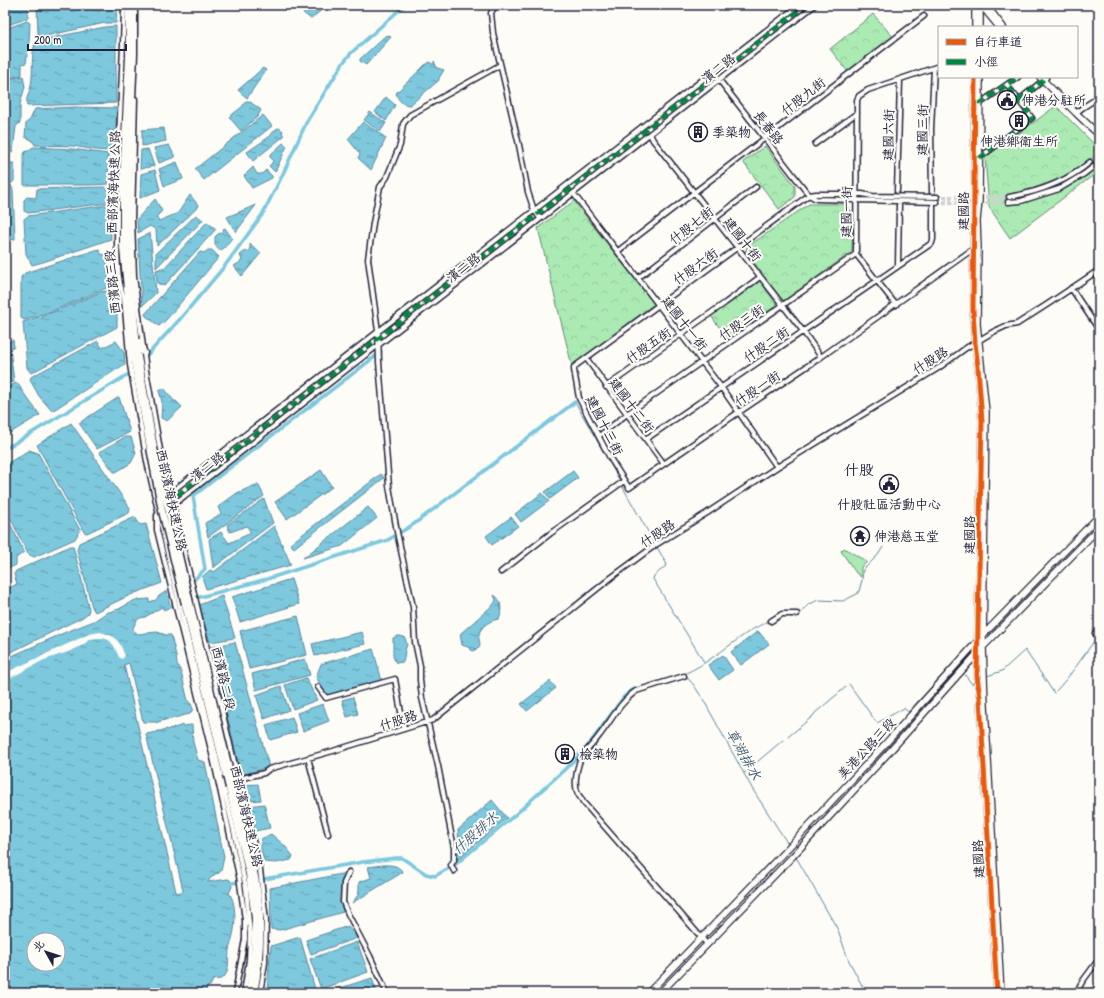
<svg xmlns="http://www.w3.org/2000/svg" width="1104" height="998" font-family="'Patrick Hand','LXGW WenKai TC',sans-serif">
<defs>
<pattern id="park-crowns" width="20" height="18" patternUnits="userSpaceOnUse"><rect width="20" height="18" fill="#abebb3"/><path d="M2 6a3 3 0 1 1 6 0M12 15a3 3 0 1 1 6 0" fill="none" stroke="#93c99b"/></pattern>
<pattern id="water-ripples" width="26" height="14" patternUnits="userSpaceOnUse"><rect width="26" height="14" fill="#7dc8dd"/><path d="M2 4q2-2 4 0t4 0M15 11q2-2 4 0t4 0" fill="none" stroke="#66a2b4"/></pattern>
</defs>
<rect width="100%" height="100%" fill="#fdfcf7"/>
<filter id="ink" filterUnits="userSpaceOnUse"><feTurbulence type="fractalNoise" baseFrequency=".025" numOctaves="2"/><feDisplacementMap in="SourceGraphic" scale="8" xChannelSelector="R" yChannelSelector="G"/><feConvolveMatrix kernelMatrix="1 2 1 2 8 2 1 2 1" color-interpolation-filters="sRGB"/></filter>
<g filter="url(#ink)">
<!-- grass -->
<path fill="#abebb3" stroke="#668677" d="M844 548 867 562 861 567V577L856 573 841 551Z"/>
<!-- park -->
<path fill="url(#park-crowns)" stroke="#668677" d="M873 14 893 37 848 72 830 49Z
M1056 106 1099 149V171L1010 238 989 207 985 158Z
M765 146 795 186V197L779 209 743 162Z
M574 201 654 304 572 366 538 228Z
M809 204H846L853 214 852 252 783 301 745 253 747 247Z
M760 281 777 305 728 339 711 316Z"/>
<!-- water -->
<path fill="url(#water-ripples)" stroke="#59869c" fill-rule="evenodd" d="M5 5H28V18L5 26Z
M37 5H117L116 23H105L41 37 38 35Z
M307 5H327L311 19 302 12Z
M27 21 30 23 29 43 26 63 22 64V75L5 79V29Z
M116 26V103L27 106C25 98 30 93 31 85 34 70 30 55 36 41L105 27Z
M386 35 387 36 389 35 391 37 366 65 360 61V59Z
M434 61 437 68 444 70 439 78V80L438 81 410 105C402 105 398 100 396 93L425 65 430 62 432 64H434Z
M263 68 266 70 247 98 238 90Z
M23 76 25 87 20 104V123L16 126 13 152 5 151V80Z
M386 97 395 105 386 121 375 112Z
M246 101H249L261 110 258 116 241 131 229 117 242 107Z
M74 107 117 108 115 145 110 146 108 151 96 150 73 146 35 145 32 140 25 137 26 123 30 120 35 109Z
M370 112 386 123 380 132 364 120Z
M263 115 272 126 204 180 195 169Z
M363 122 386 138 371 170 358 158 360 154 348 139Z
M164 128 166 141 142 146V130Z
M279 128 283 131 282 133 284 136 253 161 247 152 269 137 276 129Z
M283 143 287 146 275 172 269 166 272 163 273 160 269 156Z
M169 145 175 157 159 163 154 148Z
M33 147 72 149 108 154 109 184 90 185H24V155L25 152 28 151Z
M148 149 154 166 140 169 141 150Z
M5 155 6 163H14V181L12 183 5 184Z
M177 162 183 179 164 186 159 169Z
M253 167 257 174H262L266 170 272 176V178L252 188 244 176Z
M155 170 160 190 140 198 141 174Z
M11 185 13 190 15 239 8 241V249H5V186Z
M104 187 108 189V203L28 213 24 211V200L27 197 36 198 37 189Z
M190 195 199 206 157 246 156 230 150 226 138 233 137 219 155 199 162 211 156 217 159 221 178 213Z
M107 205 109 206 111 239 43 262 32 265 26 254 24 219 28 216Z
M256 205 236 232 227 217Z
M196 215 203 220 156 268V253Z
M207 222 216 229 164 286 157 283 156 270 165 267Z
M225 228 232 238 224 248 220 251 215 245V237L218 234 224 232 223 229Z
M150 233 156 293 142 306 138 239Z
M250 244 261 253 242 276 234 266 239 263 242 260 240 255 244 252 249 251 250 248Z
M99 249 101 254 107 255 109 287 52 311 24 320 21 318V277L25 273Z
M208 250H212L219 257 166 320 159 326 146 316 145 314 200 252 204 253Z
M107 291 117 315V327L31 373 27 368 23 322 53 312 101 292Z
M13 340 14 347 10 348 14 382 5 386V343Z
M98 341 102 348 116 341 124 352 125 364 52 411 39 396 30 380 31 377Z
M16 383 19 384 22 391 40 415 5 436V389Z
M164 388 174 401H176L182 407 167 421 161 418 162 402 159 391Z
M119 397 130 432 97 449 79 423Z
M71 423 130 508 129 513 87 533 84 532 37 445Z
M125 437H131L136 453 131 463 116 472H114L99 452Z
M29 450 38 453 80 530 75 539 34 557 28 554 5 507V465Z
M321 470 332 487 287 519 275 502Z
M573 471 578 478 550 499 545 492Z
M381 474 384 478 294 548 290 544Z
M258 484 264 496 208 537 205 523 221 514 218 507 237 493Z
M542 493 549 501 521 522 515 514Z
M264 499 273 523 213 568 209 539 221 532 229 543 251 533 247 526 230 532 227 525Z
M368 507 377 518 342 546 303 558Z
M5 513 24 552 16 558V565L5 570Z
M135 517 140 525 146 524 162 583 130 595 95 612 92 607 77 550 79 543Z
M511 517 518 526 492 545 486 536Z
M274 526 291 565 206 589 202 577 210 570 214 572Z
M70 546H73L89 609 88 613 83 617 7 654 5 652V590L17 584 14 574 16 571Z
M291 579 299 604 240 622 232 597Z
M167 591 170 607 164 610 162 607 145 617 140 618 137 620 133 628V630L138 634 157 632 166 635H171L176 656 177 664 181 672 188 701 191 704 193 709 190 714 181 716 179 717H177L176 718H173L172 719H169L168 720 166 719 164 721 163 720 160 722 158 721 157 723 155 722H143L129 663 124 665 176 892 178 893 183 891V890L146 734 157 732 158 731H161L162 730 164 731 166 729 168 730 170 728 173 729V727L176 728 178 726 179 727 181 725 183 726 192 725 193 742 198 760 205 762 224 857 221 871 219 873 215 874 208 881V882L228 879 230 880 232 887 229 893C236 901 236 924 233 935 232 940 230 945 229 950 228 958 230 970 224 977 222 980 216 979 213 980L210 986 207 987 205 993H5V659L66 632 94 621 106 613 119 609 135 600 149 599V602L156 600 159 596ZM34 940H58V964H34Z
M494 595C502 599 502 611 499 619 491 620 480 626 479 635 478 638 480 642 480 645L478 648 473 651 470 649 468 647 462 645 460 634 494 604 496 600Z
M222 596 235 638 210 642 199 605Z
M298 616 307 655 249 669 240 631Z
M758 631 769 644 741 665 731 652Z
M362 632 365 644 315 656 312 644Z
M398 636H401L405 638 407 645C404 650 405 656 403 662L396 663 393 656V638Z
M235 642 269 767 241 775 211 647Z
M373 649 382 681 327 696 316 677 321 664Z
M723 655 733 670 719 680 708 665Z
M305 659 310 675 256 690 252 674Z
M306 678 317 700 293 709 285 685Z
M550 681 556 688 527 711 521 704Z
M281 686 289 710 264 719 256 695Z
M353 697 358 714 347 717 342 700Z
M323 704 329 721 303 731 297 713Z
M292 717 297 732 270 740 266 725Z
M258 784 261 800 248 801 244 785Z
M492 800 507 818 456 861 459 846 458 830Z
M264 804 270 828 255 831 249 806Z
M271 834 285 846 293 856 291 860 276 863 264 862 261 849V839Z
M382 865C390 865 397 864 403 872L352 903C360 893 359 894 359 882L371 878 368 867Z
M346 873C338 889 340 895 343 912L280 930 271 929 270 888Z
M348 926 357 938 311 954 306 940Z
M300 937 315 989 301 993H268L267 990 271 946Z
M357 942 368 972 321 989 310 959Z
M372 978 376 990 365 993H324Z"/>
<!-- pier -->
<path fill="#fdfcf7" d="M100 632 107 634 114 637 120 644 125 656 122 659 119 657 114 646 110 641 104 638H97L90 639 83 645 68 652 44 660 5 681V673L89 634Z"/>
<g fill="none" stroke-linecap="round" stroke-linejoin="round">
<!-- stream -->
<path stroke="#59869c" stroke-width="1" d="M575 402 620 481
M621 484 655 544
M657 547 667 565 654 576 653 579 704 662
M788 616 796 618 808 605 818 600 843 601 857 594 859 591 862 580 863 570 878 555 883 547
M769 621C761 625 754 628 747 633 726 647 707 664 684 674L693 684 703 699 753 790 788 844
M965 675 972 684 975 682
M987 676 1002 671 1025 650 1054 693
M849 684 877 723 904 708 908 712 954 662V663
M1056 691C1071 675 1083 657 1096 638
M788 737 813 716 815 713 846 687
M744 773 783 740
M796 857 838 930 848 959 866 993
M1083 993 1099 983"/>
<!-- canal -->
<path stroke="#7dc8dd" stroke-width="3.5" d="M139 364 180 319 224 267 262 215 282 176 307 121 343 63 351 53 405 5
M5 449 129 374 132 371
M191 583 205 569 193 496 381 352
M168 598 179 591
M193 599 267 579 388 540 414 524 575 402
M170 606 177 604
M258 880 363 862 396 858H402L426 874 435 876 456 864 516 814 564 770 587 747 623 698 630 691 639 688
M231 883 242 882"/>
<!-- minor-tunnel -->
<path stroke="#d1d0d1" stroke-width="4" stroke-dasharray="4 2" stroke-linecap="butt" d="M1090 162 1099 155
M1093 167 1099 162
M937 197H1009
M937 202 982 203 1008 202"/>
<!-- minor casing -->
<g stroke="#22223b" stroke-width="7">
<path id="minor" d="M124 5C123 77 117 148 117 220 117 242 116 279 124 298L130 365 147 462 174 581 234 831 246 888 250 934 249 960 244 993
M498 5 493 9 491 13 493 33 519 145 528 192 533 207 540 219
M713 72 809 195 816 199 937 202
M135 99 132 220 134 276 146 370 161 455 260 870 266 920 265 963 260 993
M1019 100 1046 78
M979 104 1018 77
M1076 113 1082 108 1099 97
M650 134 653 140 803 331 821 357
M815 144 857 113
M979 158 1032 118 1007 85
M897 191 900 80
M932 192 931 129 934 68
M573 193 721 387 777 467
M937 197 872 196 862 194H816L809 195 574 367V370L579 398 588 416 610 458 629 488 739 412 821 357 973 249
M1009 197C1038 192 1067 182 1090 162
M1008 202 1021 201 1059 189 1084 174 1093 167
M618 251 924 16
M898 265 899 204
M638 278 756 187
M1071 288 1099 330
M896 305 856 254 857 100 859 96 868 90 939 66
M586 358 664 464
M606 387 725 303 760 277
M599 436 627 414 856 254
M646 439 932 243 933 239V205
M170 493 799 5
M171 505H173L815 5
M157 515V530L214 762 239 876 245 920V939L235 993
M501 572 551 533 624 481
M771 621 782 614H797
M1095 633 1099 639
M684 676 636 691C620 702 611 721 599 736 593 745 582 753 579 763 576 772 574 786 578 794 579 796 582 799 583 802L707 944
M318 687 326 698 395 679 404 729
M308 758 328 834
M219 784 238 779 264 773 269 769 333 751 433 720 612 577 657 544 707 513 777 467 940 367 966 348 993 332 1006 326 1017 324 1051 302 1099 270
M454 871 451 865 454 860V848L438 766 422 698 420 680V666L415 642 413 607 397 532 389 486 379 362 378 331 368 259 373 223 380 187 387 177 400 145 403 124 410 115 500 65
M349 872 344 883 343 902 348 914 370 956 387 993
M1076 993 1082 982 1099 959"/>
</g>
<!-- major casing -->
<g stroke="#22223b" stroke-width="8">
<path id="major" d="M975 5V27
M979 5 980 11V27
M981 5 999 27
M986 5 1003 27
M975 77 973 310 975 343 978 367 982 421 977 676 980 698 997 993
M980 77 979 200 977 221 978 249 977 324 986 412 983 647 985 705 1001 993
M1040 77 1076 113 1099 135
M648 993 788 848 887 742 983 635 1099 516
M660 993 793 856 892 749 983 647 1099 528"/>
</g>
<!-- highway casing -->
<g stroke="#22223b" stroke-width="9">
<path id="highway" d="M129 5V56L123 181V248L134 360 150 448
M134 5V54L128 186V230L130 273 138 357 154 448
M139 342 144 353
M190 603 230 773
M185 604 226 775
M234 787C244 829 257 872 260 916 261 942 259 968 254 993
M229 788 249 874 255 918 254 954 249 993"/>
</g>
<!-- minor -->
<use href="#minor" stroke="#fdfcf7" stroke-width="4"/>
<!-- major -->
<use href="#major" stroke="#fdfcf7" stroke-width="5.5"/>
<!-- highway -->
<use href="#highway" stroke="#fdfcf7" stroke-width="6"/>
<!-- highway-bridge casing -->
<g stroke="#22223b" stroke-width="9" stroke-linecap="butt">
<path id="highway-bridge" d="M150 448 162 511 185 604
M154 448 190 603
M230 773 234 787
M226 775 229 788"/>
</g>
<!-- highway-bridge -->
<use href="#highway-bridge" stroke="#fdfcf7" stroke-width="6"/>
<!-- quiet -->
<path stroke="#00873e" stroke-width="4" stroke-dasharray="8 4" stroke-linecap="butt" d="M1019 100 1046 78
M979 104 1018 77
M979 158 1032 118 1007 85
M177 495 806 5"/>
<!-- cycleway casing -->
<g stroke="#fdfcf7" stroke-width="8">
<path id="cycleway" d="M975 77 973 310 975 343 978 367 982 421 977 676 980 698 997 993"/>
</g>
<!-- cycleway -->
<use href="#cycleway" stroke="#e8590c" stroke-width="5"/>
</g>
</g>
<!-- icons -->
<defs>
<g id="civic-ring" transform="scale(1)"><circle r="9.5" fill="#fdfcf7" stroke="#22223b" stroke-width="1.5"/><path d="M-.6-6.5H3V-4.5H.6V-3L4-1V1h2V6H-6V1h2V-1L-.6-3ZM-1.2 2.5V6h2.4V2.5Z" fill="#22223b"/></g>
<g id="building-ring" transform="scale(1)"><circle r="9.5" fill="#fdfcf7" stroke="#22223b" stroke-width="1.5"/><path d="M-4-6H4V6H1V3H-1V6H-4ZM-2.5-4.3h1.7v1.8h-1.7ZM.8-4.3h1.7v1.8H.8ZM-2.5-1h1.7V.8h-1.7ZM.8-1h1.7V.8H.8Z" fill="#22223b"/></g>
<g id="temple-ring" transform="scale(1)"><circle r="9.5" fill="#fdfcf7" stroke="#22223b" stroke-width="1.5"/><path d="M0-6L5-2H3V0L6.5 2.5H4V6H1.5V3h-3V6H-4V2.5H-6.5L-3 0V-2H-5Z" fill="#22223b"/></g>
</defs>
<g fill-rule="evenodd">
<use href="#civic-ring" x="1007" y="100"/>
<use href="#building-ring" x="1019" y="121"/>
<use href="#building-ring" x="698" y="132"/>
<use href="#civic-ring" x="889" y="484"/>
<use href="#temple-ring" x="860" y="536"/>
<use href="#building-ring" x="565" y="754"/>
</g>
<g text-anchor="middle" stroke-width="4" stroke-linejoin="round" paint-order="stroke">
<!-- street labels -->
<g font-size="13" fill="#22223b" stroke="#fdfcf7">
<text transform="translate(718 68) rotate(-38)" y="5">濱二路</text>
<text transform="translate(803 96) rotate(-38)" y="5">什股九街</text>
<text transform="translate(769 127) rotate(52)" y="5">長春路</text>
<text transform="translate(922 130) rotate(-89)" y="5">建國三街</text>
<text transform="translate(888 135) rotate(-89)" y="5">建國六街</text>
<text transform="translate(113 182) rotate(-88)" y="5">西部濱海快速公路</text>
<text transform="translate(963 211) rotate(-89)" y="5">建國路</text>
<text transform="translate(846 212) rotate(-89)" y="5">建國一街</text>
<text transform="translate(691 225) rotate(-38)" y="5">什股七街</text>
<text transform="translate(743 239) rotate(52)" y="5">建國十街</text>
<text transform="translate(695 266) rotate(-36)" y="5">什股六街</text>
<text transform="translate(463 267) rotate(-38)" y="5">濱二路</text>
<text transform="translate(112 282) rotate(-96)" y="5">西濱路三段</text>
<text transform="translate(741 322) rotate(-35)" y="5">什股三街</text>
<text transform="translate(685 323) rotate(52)" y="5">建國十一街</text>
<text transform="translate(766 344) rotate(-34)" y="5">什股二街</text>
<text transform="translate(648 345) rotate(-35)" y="5">什股五街</text>
<text transform="translate(930 360) rotate(-33)" y="5">什股路</text>
<text transform="translate(757 388) rotate(-34)" y="5">什股一街</text>
<text transform="translate(632 405) rotate(53)" y="5">建國十二街</text>
<text transform="translate(605 425) rotate(63)" y="5">建國十三街</text>
<text transform="translate(207 466) rotate(-38)" y="5">濱二路</text>
<text transform="translate(172 500) rotate(78)" y="5">西部濱海快速公路</text>
<text transform="translate(657 533) rotate(-34)" y="5">什股路</text>
<text transform="translate(969 535) rotate(-89)" y="5">建國路</text>
<text transform="translate(224 678) rotate(77)" y="5">西濱路二段</text>
<text transform="translate(398 720) rotate(-18)" y="5">什股路</text>
<text transform="translate(866 748) rotate(-47)" y="5">美港公路三段</text>
<text transform="translate(247 816) rotate(77)" y="5">西部濱海快速公路</text>
<text transform="translate(978 859) rotate(-93)" y="5">建國路</text>
</g>
<!-- poi labels -->
<g font-size="13" fill="#22223b" stroke="#fdfcf7" text-anchor="start">
<text x="1021" y="105">伸港分駐所</text>
<text x="712" y="137">季築物</text>
<text x="1019" y="146" text-anchor="middle">伸港鄉衛生所</text>
<text x="889" y="509" text-anchor="middle">什股社區活動中心</text>
<text x="874" y="541">伸港慈玉堂</text>
<text x="579" y="759">檢築物</text>
</g>
<!-- water labels -->
<g font-size="14" font-style="italic" fill="#425c74" stroke="#fdfcf7">
<text transform="translate(744 754) rotate(61)" y="5">草湖排水</text>
<text transform="translate(475 833) rotate(-41)" y="5">什股排水</text>
</g>
<!-- quarter labels -->
<g font-size="15" fill="#22223b" stroke="#fdfcf7">
<text x="859" y="475">什股</text>
</g>
</g>
<!-- margin -->
<rect width="1104" height="998" fill="none" stroke="#fdfcf7" stroke-width="20"/>
<rect x="10" y="10" width="1084" height="978" fill="none" stroke="#22223b" stroke-width="1.5" filter="url(#ink)"/>
<!-- legend -->
<rect x="938" y="26" width="140" height="52" fill="#fdfcf7" stroke="#a5a5ac"/>
<rect x="946" y="39" width="20" height="6" fill="#e8590c" stroke="#a5a5ac"/>
<text x="974" y="46" font-size="12" fill="#22223b">自行車道</text>
<rect x="946" y="59" width="20" height="6" fill="#00873e" stroke="#a5a5ac"/>
<text x="974" y="66" font-size="12" fill="#22223b">小徑</text>
<!-- north arrow -->
<g transform="translate(46 952) rotate(309)"><circle r="19" fill="#fdfcf7" stroke="#a5a5ac"/>
<path d="M0-3L7 15L0 10L-7 15Z" fill="#22223b"/>
<text y="-6" font-size="11" font-weight="bold" text-anchor="middle" fill="#22223b">北</text>
</g>
<!-- scale -->
<path d="M28 44v6h98v-6" fill="none" stroke="#22223b" stroke-width="2"/>
<text x="34" y="44" font-size="12" fill="#22223b" stroke="#fdfcf7" stroke-width="3" paint-order="stroke">200 m</text>
</svg>
